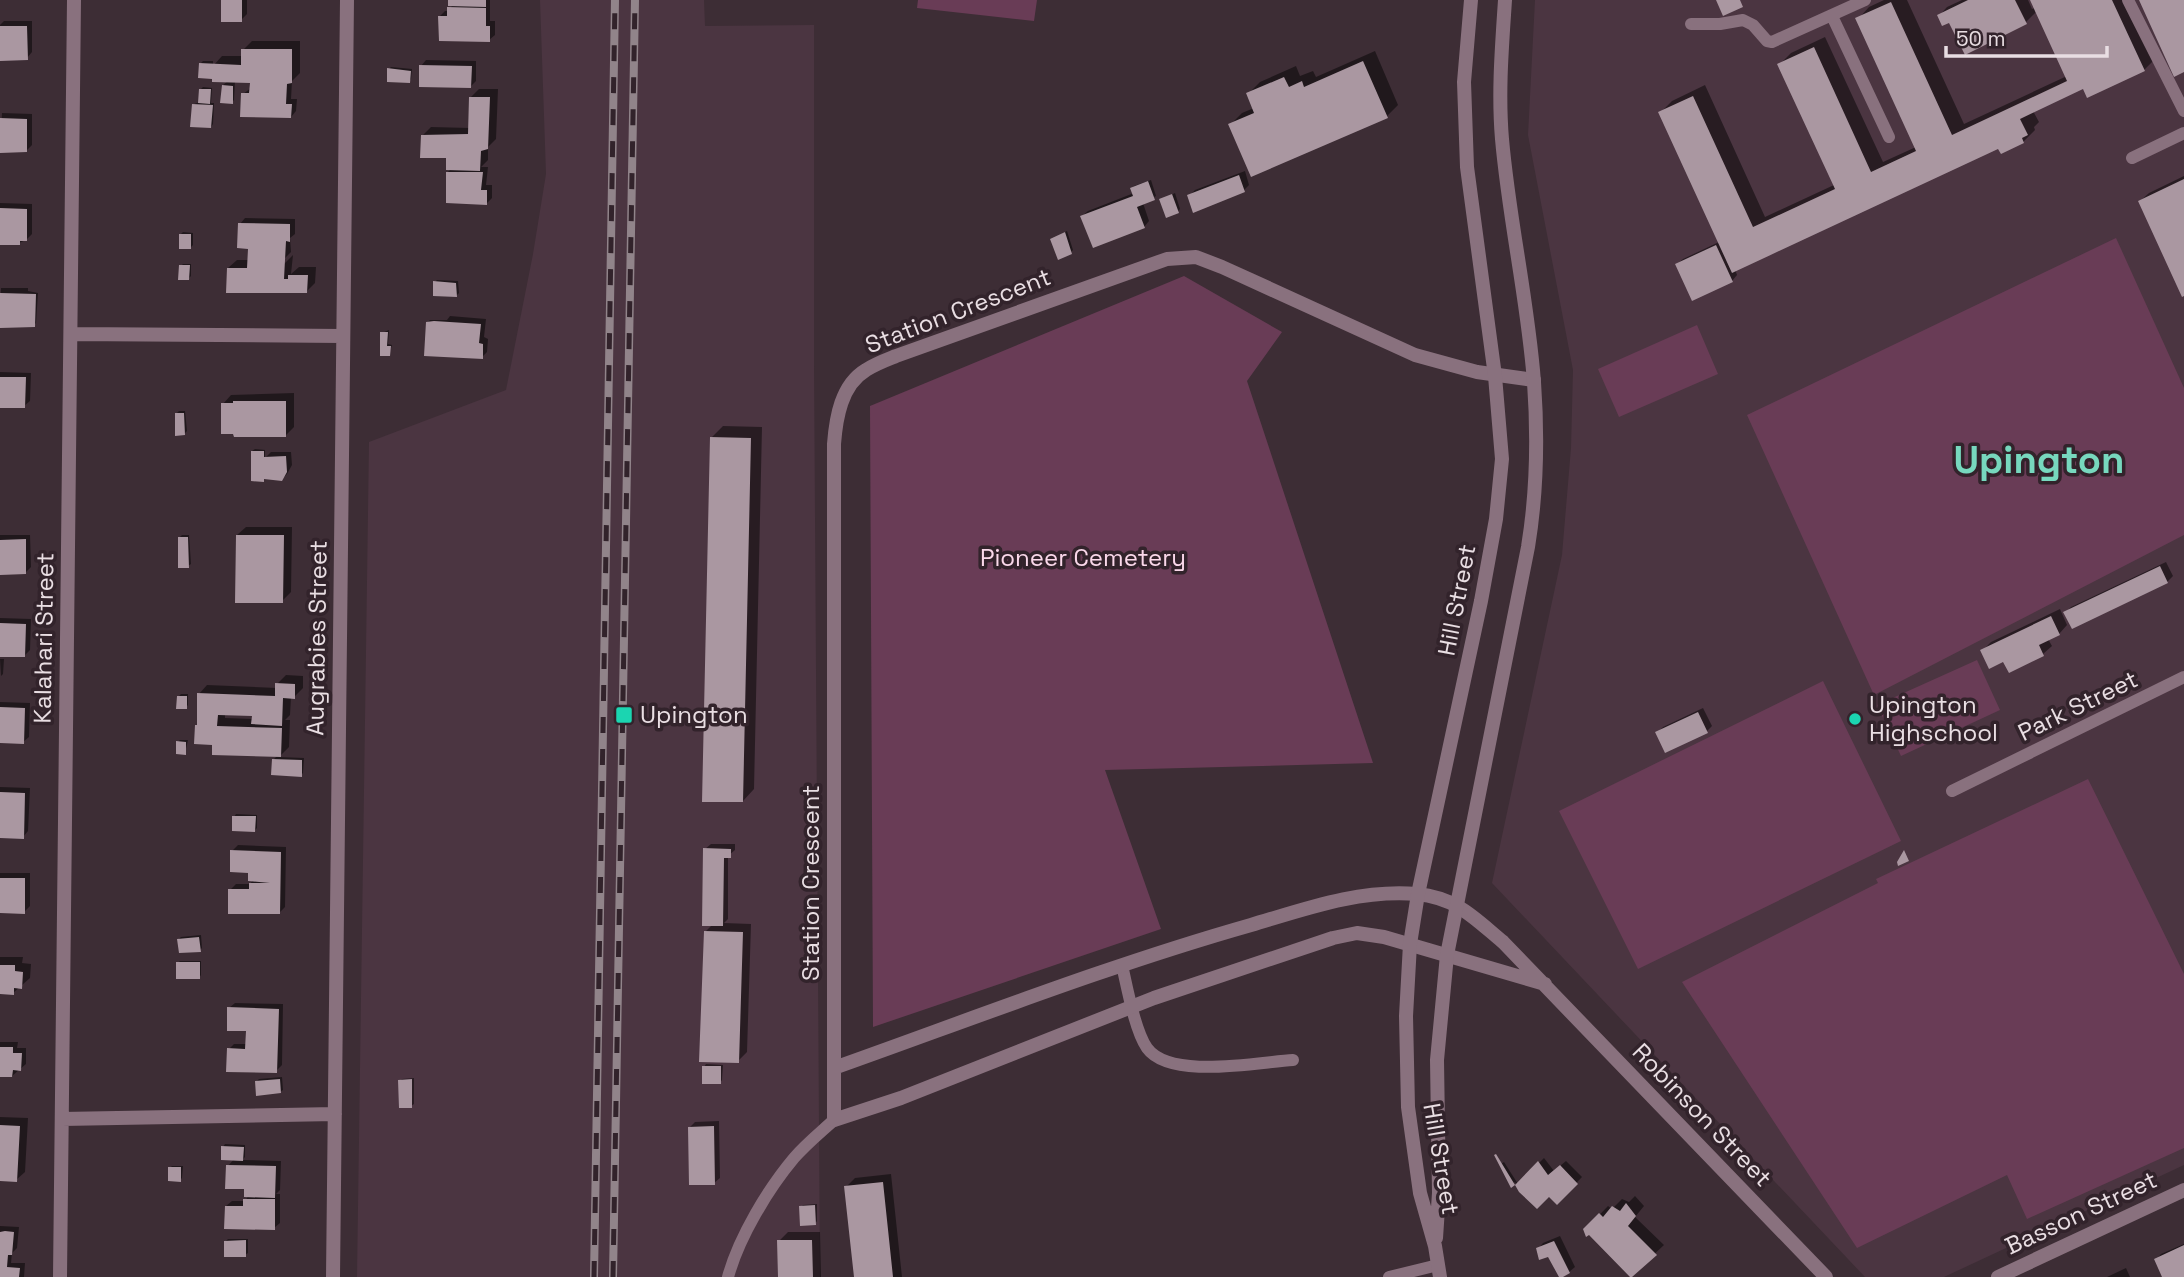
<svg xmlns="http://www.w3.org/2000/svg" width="2184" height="1277" font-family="'Space Grotesk',sans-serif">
<rect width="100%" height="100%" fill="#3d2d35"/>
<!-- built -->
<path fill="#4b3541" d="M540 0H704L705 26 814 25V365L820 1277H357L369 442 506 390 533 254 546 174Z
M1535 0H2184V1165L1944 1277H1865L1492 883 1562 555 1571 448 1573 370 1528 135Z"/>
<!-- green -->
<path fill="#693c56" d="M918 0H1037L1034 21 917 8Z
M2116 238 2184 388V535L1874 695 1747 415Z
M1184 276 1282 332 1247 381 1373 763 1105 770 1161 929 873 1027 870 406Z
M1697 325 1718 374 1619 417 1598 369Z
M1977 660 2000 710 1901 756 1877 705Z
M1823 681 1901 841 1638 969 1559 811Z
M2088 779 2184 974V1148L2027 1219 2007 1175 1857 1248 1682 982 1878 883 1876 879Z"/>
<!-- shadow -->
<path fill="#0007" fill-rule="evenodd" d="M223 0H247V14L241 20Z
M450 0H490V21H495V35L489 40 440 16 445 11H449L453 4Z
M1884 0H1907L1964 124 2067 76 2037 11 2026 22 1950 21 1939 16 1947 7 1962 0H2028L2032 9 2035 8 2032 0H2129L2156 58 2144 70 2084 87 2033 111 2039 122 2034 127 2035 130 2023 142 1999 146 1735 269 1737 275 1732 281 1677 264 1683 259 1719 242 1660 113 1672 101 1705 85 1765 217 1834 185 1779 65 1791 53 1825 37 1883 162 1916 147 1858 19 1869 7Z
M4 21H32V52L27 58 0 60V25Z
M252 41H300V73L292 81 291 99H297L296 111 291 117 243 94 251 88 252 81H235L234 100 232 102 223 85 228 81 201 63 203 61H213V66L222 56H243V50Z
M1375 51 1398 105 1387 116 1230 125 1242 113 1254 108 1248 94 1260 82 1296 66 1300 76 1313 71 1316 77Z
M426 60 476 61V81L470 87 421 66Z
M391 67 412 69 411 79 409 81 389 69Z
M203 87 212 88 211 103H214L213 124 211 127 194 104 200 102V90Z
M479 89H498L496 139 488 147V160L481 167H488L486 185H492V198L487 203 448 172 452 168 448 156 422 136 431 127 470 128 471 97Z
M2 113 32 114V145L26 151H0Z
M1245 171 1249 185 1244 190 1189 196 1195 190Z
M2184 176V294L2140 201 2149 193Z
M1151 180 1156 196 1143 203 1149 221 1144 227 1082 216 1088 211 1134 193 1132 188 1134 186Z
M1175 193 1180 209 1178 211 1161 200Z
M0 203 32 204V234L26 240 19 243H0Z
M245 218 295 219V234L290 238 291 252 278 265 280 268 293 255 291 274 299 267H316L315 283 307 291 228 268 237 260H249L250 247 240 224Z
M1067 231 1073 250 1071 252 1054 238Z
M183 232 193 233V245L191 247 181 234Z
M183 264H191V276L189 278 181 266Z
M437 280 458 281 459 293 456 296 435 282Z
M1 288H28V291L38 293 36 323 34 325 0 327Z
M450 316 486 319 484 337 488 339 487 352 482 357 427 323 430 320H447Z
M389 330 388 344 392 345 389 354 382 333Z
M0 372 31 373 30 401 24 406H0Z
M294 393V427L285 436 223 404 231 395Z
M179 411H185L187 431 184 434 177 413Z
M723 426 762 427 754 789 743 801 711 438Z
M255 449 265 450V458L271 452H291L292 465 287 474 282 479 265 478 263 480 252 451Z
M246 527H292L291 592 282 601 237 535Z
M0 535H30L31 567 25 573H0Z
M182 535H189L191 564 188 566 180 537Z
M2166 562 2173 576 2167 582 2066 612 2071 607Z
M2060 609 2067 625 2059 634 2048 639 2052 646 2043 654 2004 660 1982 651 1991 642Z
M0 618 31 619 30 650 24 656 0 655Z
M0 659H4L3 674 1 676Z
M286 675 303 676V688L294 697H291L290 715 285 720H290L289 747 279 757 304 758 303 773 301 775 274 759 277 756 214 743 199 723V694L207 685 277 688V684ZM225 714 254 715 253 719 225 718Z
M181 694H188V705L186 707 178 697Z
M0 702 30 703 29 737 23 742 0 741Z
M1703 708 1712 726 1707 731 1657 733 1663 727Z
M180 740H188L185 753 178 742Z
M0 787 30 788 28 831 23 837 0 836Z
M236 814 257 815V828L255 830 234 817Z
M711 844H735V850L728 856V919L724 923 751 924 747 1052 738 1061 706 931 713 924 705 849Z
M238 845 286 847 285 907 279 913 230 890 236 884H250L253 880 250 871 232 851Z
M0 873H30V906L24 912 0 911Z
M201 935 202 948 200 950 179 939 181 937Z
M0 957H23L22 963 31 964 30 978 13 993H0Z
M180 961H201V975L199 978 178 963Z
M235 1003 283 1004 282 1065 276 1071 229 1049 234 1044H247V1029L229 1008Z
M0 1042H18L17 1048H26V1064L12 1076 0 1075Z
M706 1064 723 1065 722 1080 720 1083 704 1067Z
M282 1077 283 1090 280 1092 256 1082 259 1079Z
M414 1078V1104L411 1106 400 1081 402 1079Z
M0 1117 28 1118 25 1172 16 1180H0Z
M719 1121 720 1178 714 1183 690 1127 695 1122Z
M225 1144 245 1145V1157L242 1160 281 1161 280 1190 276 1194H280V1223L274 1228 226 1206 232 1201H245L249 1195 245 1187 228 1166 234 1159 223 1147Z
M1544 1158 1554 1171 1566 1161 1582 1177 1557 1203 1549 1195 1520 1191 1515 1182 1511 1185 1501 1164 1504 1162 1518 1184Z
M172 1166H183L182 1178 180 1180 170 1168Z
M891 1174 902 1277H856L846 1187 855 1178Z
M1635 1196 1644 1206 1635 1217 1664 1245 1631 1276 1585 1230 1608 1206 1612 1209 1622 1199 1629 1202Z
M817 1204V1221L815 1224 801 1207 803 1205Z
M0 1226 19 1227 17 1248 12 1253 11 1263H25L24 1277H0Z
M788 1232H820L821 1277H779V1241Z
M1560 1236 1575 1267 1569 1272 1538 1249 1543 1243Z
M228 1239H248V1253L245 1255 226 1241Z
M2184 1244V1277H2164L2156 1260 2161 1254Z
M2126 1268 2130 1277H2107Z"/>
<!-- building -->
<path fill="#aa97a1" d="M221 0H242V22H221Z
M448 0H486V7L448 6Z
M1716 0H1740L1743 7 1723 16Z
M1968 0H2015L2027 24 1965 55 1949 23 1942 26 1937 15Z
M2030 0H2112L2145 71 2087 98 2083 89 2020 119 2028 135 2022 138 2024 143 2001 154 1998 149 1732 273 1658 112 1693 96 1753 227 1835 189 1777 64 1814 47 1871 172 1916 151 1855 18 1891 2 1952 135 2067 81Z
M2139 0H2184V72L2174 77Z
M447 7 486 8V26H490V42L439 41 438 16H447Z
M0 26H27L28 60 0 61Z
M241 49H292V83L287 84 286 104H292L291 118 240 117 241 93H249L250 83 212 82V79L198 78 199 63 241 65Z
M1363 61 1388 118 1251 177 1228 124 1254 113 1246 93 1284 77 1289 87 1302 81 1304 87Z
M419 65 472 66 471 88 419 87Z
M387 68 411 71 410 83 387 82Z
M222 85 233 86V104L220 103Z
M199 89H211L210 104 198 103Z
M469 97H490L488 149 481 151 480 171 446 170V158H420L421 135 468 134Z
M192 104 213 105 211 128 190 127Z
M0 118 27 119V152L0 153Z
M446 172H483L481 190H487V205L446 203Z
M1239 175 1245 192 1193 213 1187 195Z
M2184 179V296L2182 297 2138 201Z
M1148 181 1155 200 1137 207 1145 228 1093 248 1080 216 1133 196 1130 188Z
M1172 194 1179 213 1166 218 1159 199Z
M0 208 27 209V241H20V245H0Z
M238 223 290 224V242L286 241 284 279H288V275H308L307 293H226L227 268H247L248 249 237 248Z
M1065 232 1072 254 1058 260 1050 239Z
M179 234H191V249H179Z
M1716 245 1733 282 1692 301 1675 264Z
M179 265H190L189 280H178Z
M433 281 456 283 457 297 433 296Z
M0 293 36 294 35 327 0 328Z
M434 321 481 324 479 343 483 344V359L424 356 426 322Z
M380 332H388L387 346H391L390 356H380Z
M0 377H26L25 408H0Z
M233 401H286V437H234L233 434H221V403H233Z
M175 413H184L185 435 175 436Z
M710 437 751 438 743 802H702Z
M251 451H264V457L286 456 287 472 282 481 264 479V482L251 481Z
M236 535H284L283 603H235Z
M178 537H188L189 568H178Z
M26 539V574L0 575V540Z
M2160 566 2168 583 2072 629 2063 612Z
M2051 616 2060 635 2039 645 2044 656 2009 673 2003 662 1989 669 1980 650Z
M0 623 26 624 25 657H0Z
M275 683 295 684V699L283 698 282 726 251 724 252 716 218 715 217 726 282 728 281 757 212 755V745L194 744 195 725H197V693L275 696Z
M177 696H187V709H176Z
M0 707 25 708 24 744 0 743Z
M1698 712 1708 733 1665 753 1655 732Z
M176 741 186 742V755L176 754Z
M272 759 302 760V777L271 775Z
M0 792 25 793 24 839 0 838Z
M232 816H256L255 832 232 831Z
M703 848 731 849V858H724L723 926H702Z
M230 850 281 852 280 914H228V889H249V883H270L248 881V873L230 872Z
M1904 850 1909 861 1898 866 1897 862Z
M0 878H25V914L0 913Z
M704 931 743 932 739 1063 699 1062Z
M199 937 201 952 179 953 177 939Z
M176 962H200V979H176Z
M0 965H15V971L23 972 22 989 14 988V995L0 994Z
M227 1007 279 1009 277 1073 226 1072 227 1048 245 1049 246 1031H227Z
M0 1047H13V1053H22L21 1071 13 1070 12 1077H0Z
M702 1066H721V1084H702Z
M280 1079 281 1093 256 1096 255 1081Z
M412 1079V1108H399L398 1080Z
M0 1125 20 1126 17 1182 0 1181Z
M714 1126 715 1185H689L688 1127Z
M221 1146 244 1147 243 1161 221 1160Z
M1496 1154 1515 1185 1511 1188 1494 1155Z
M1538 1161 1548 1175 1560 1165 1578 1184 1557 1205 1549 1197 1537 1209 1519 1192 1515 1185Z
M226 1165 276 1166 275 1198 244 1197V1189H225Z
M168 1167H181V1182L168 1181Z
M883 1182 893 1277H854L844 1186Z
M243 1199H275V1230L224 1229 225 1206H243Z
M1626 1203 1636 1216 1628 1226 1657 1255 1632 1277H1630L1589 1235 1586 1237 1583 1229 1599 1213 1603 1217 1612 1206 1620 1211Z
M815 1205 816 1225 800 1226 799 1206Z
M5 1231 14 1232 12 1255H8L7 1267 20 1268 19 1277H0V1232Z
M246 1240V1257H224V1241Z
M777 1240H812L813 1277H778Z
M1554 1241 1570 1273 1563 1277H1559L1548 1257 1539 1260 1536 1248Z
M2184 1245V1277H2162L2154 1259Z"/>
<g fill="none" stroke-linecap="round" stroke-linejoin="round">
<!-- service -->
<path stroke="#89717e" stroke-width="12" d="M2128 0 2184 111
M1832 16 1889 137
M1691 24H1720L1743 20 1753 25 1767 41 1772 42 1865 0
M2132 158 2184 133
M1952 791 2184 677
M1122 965C1127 987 1135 1031 1147 1048 1170 1080 1258 1062 1293 1060
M728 1277C739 1237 768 1189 794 1158 806 1144 821 1132 834 1120
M1389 1277 1438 1265"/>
<!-- minor -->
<path stroke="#89717e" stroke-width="14" d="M71 334 342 336
M1534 380 1477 372 1415 355 1222 267 1196 257 1167 259 896 356C886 360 875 364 866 370 841 385 836 418 834 444V1120L901 1098 1154 998 1333 938 1357 933 1384 937 1545 984
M834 1068C972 1019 1110 965 1251 925 1305 909 1360 889 1417 894 1457 898 1474 918 1503 942L1826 1277
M62 1119 335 1114
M60 1277 74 0
M333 1277 347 0
M1998 1277 2184 1190"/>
<!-- tertiary -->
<path stroke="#89717e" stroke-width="14" d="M1436 1238 1439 1193 1437 1060 1447 955 1528 547C1537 492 1538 438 1534 382 1528 301 1509 220 1502 139 1498 92 1502 46 1505 0
M1440 1277 1435 1246 1420 1193 1408 1107 1406 1016 1410 944 1418 894 1481 601 1496 519 1502 459 1495 376 1467 167 1464 82 1471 0"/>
<!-- rail casing -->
<g stroke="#91848a" stroke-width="8">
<path id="rail" d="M594 1277 615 0
M613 1277 635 0"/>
</g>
<!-- rail -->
<use href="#rail" stroke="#32232b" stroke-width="5" stroke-dasharray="16" stroke-linecap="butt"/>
</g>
<!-- markers -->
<g fill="#1bd5b1" stroke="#32232b" stroke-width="2.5">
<rect x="615" y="706" width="18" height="18" rx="3.5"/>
<circle cx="1855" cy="719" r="7"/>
</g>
<g text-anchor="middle" stroke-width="7" stroke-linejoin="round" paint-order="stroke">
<!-- street labels -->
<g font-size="24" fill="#e9dee3" stroke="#32232b">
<text transform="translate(958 311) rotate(-21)" y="8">Station Crescent</text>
<text transform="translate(1457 600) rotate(-79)" y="8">Hill Street</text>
<text transform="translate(44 638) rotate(-89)" y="8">Kalahari Street</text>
<text transform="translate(317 638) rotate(-89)" y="8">Augrabies Street</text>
<text transform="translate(2078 706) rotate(-26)" y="8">Park Street</text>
<text transform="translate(811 883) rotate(-90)" y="8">Station Crescent</text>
<text transform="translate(1702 1115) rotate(46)" y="8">Robinson Street</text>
<text transform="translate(1441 1159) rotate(80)" y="8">Hill Street</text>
<text transform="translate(2081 1213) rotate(-25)" y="8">Basson Street</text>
</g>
<!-- park labels -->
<g font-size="24" fill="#fad8ea" stroke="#32232b">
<text x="1083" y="566">Pioneer Cemetery</text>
</g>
<!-- poi labels -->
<g font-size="24" fill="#e9dee3" stroke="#32232b" text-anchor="start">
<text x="1869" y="713">Upington<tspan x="1869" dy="28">Highschool</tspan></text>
<text x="640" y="723">Upington</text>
</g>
<!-- town labels -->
<g font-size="38" font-weight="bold" fill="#77d8be" stroke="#32232b">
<text x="2039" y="473">Upington</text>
</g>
</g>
<!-- scale -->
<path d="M1946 46v10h161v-10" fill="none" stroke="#e9dee3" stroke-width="3.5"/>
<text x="1956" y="46" font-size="21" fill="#e9dee3" stroke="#32232b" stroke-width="5" paint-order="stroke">50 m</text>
</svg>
